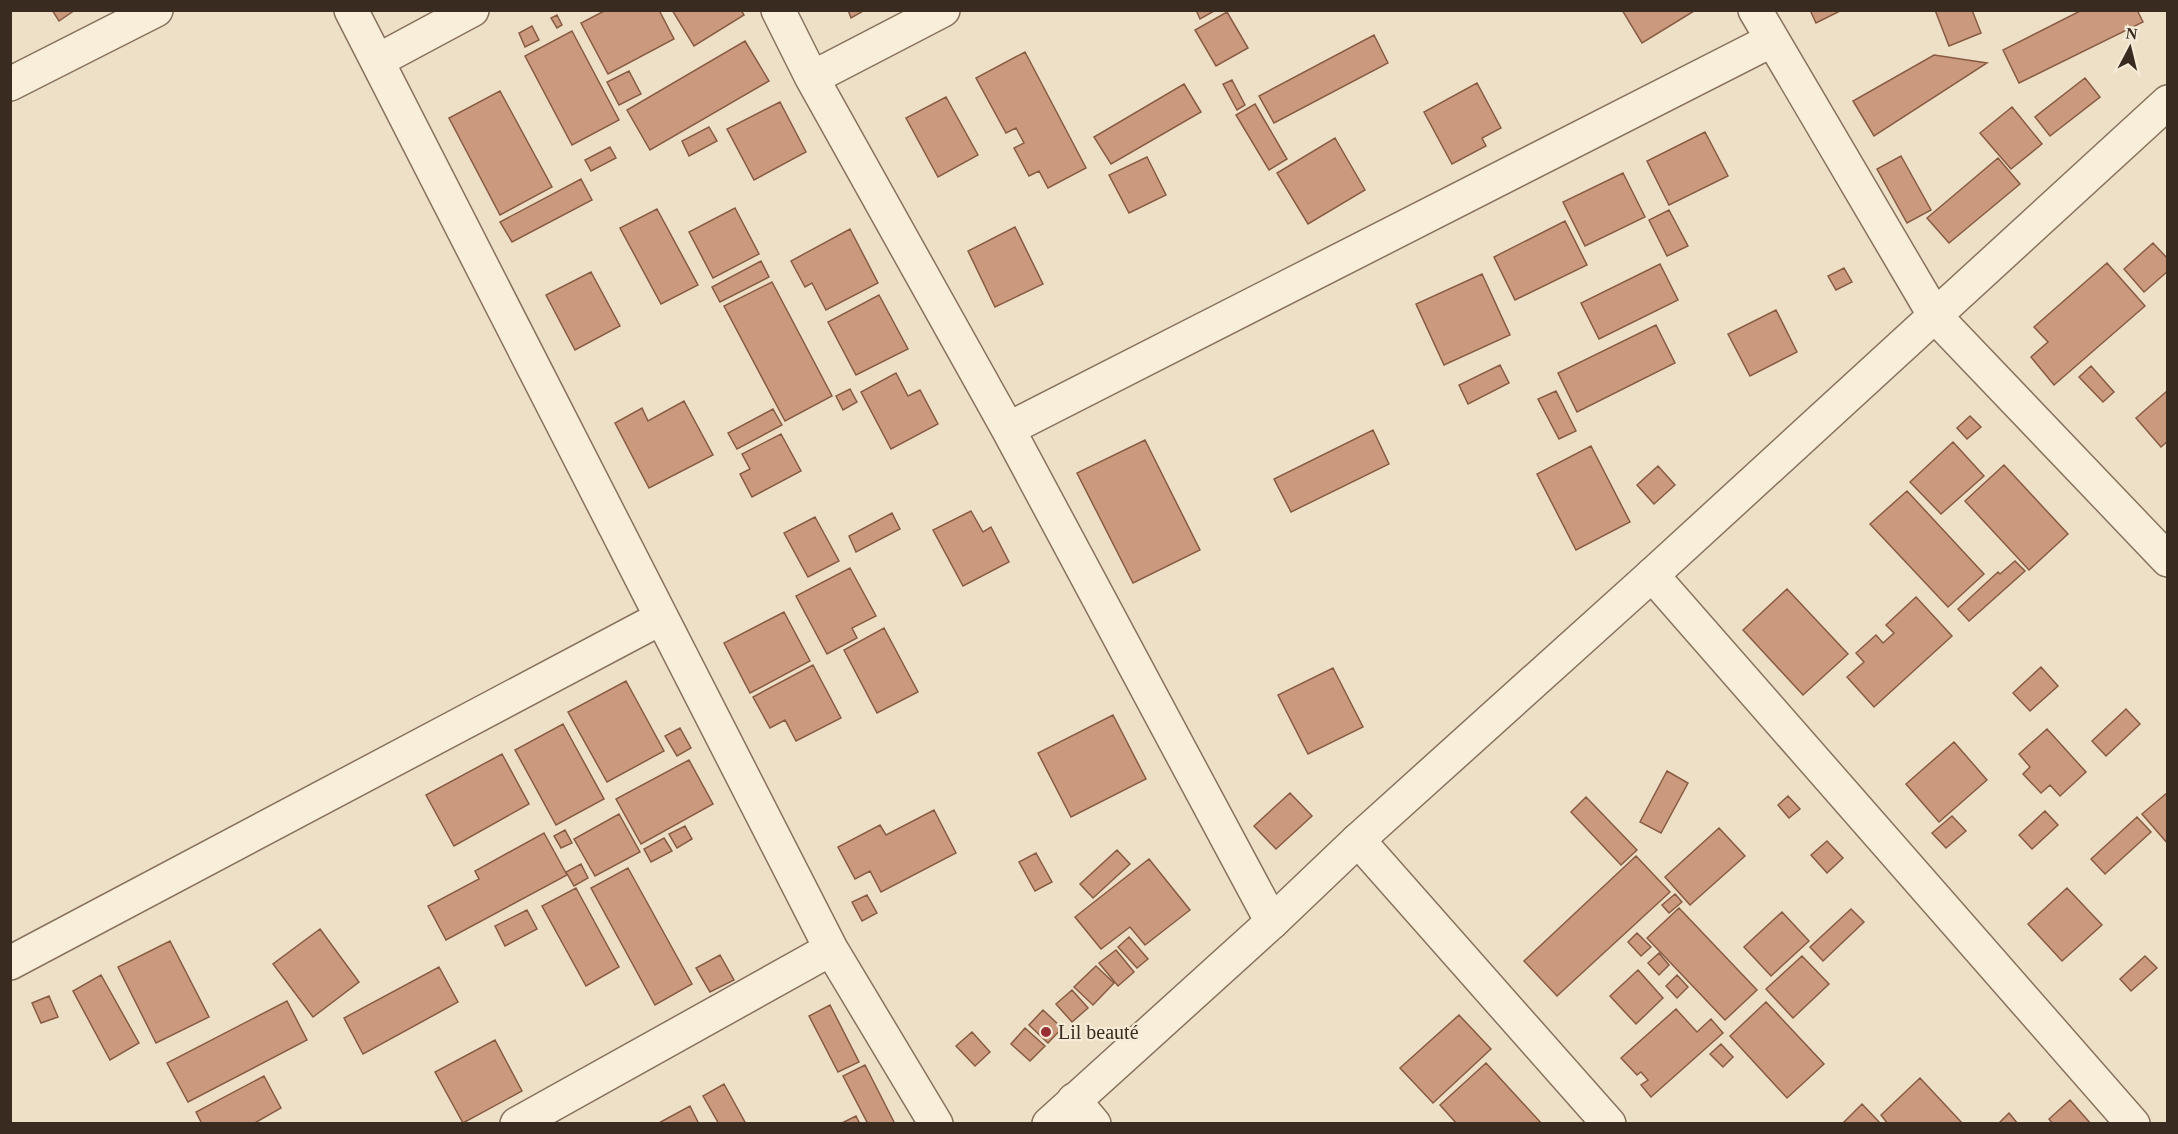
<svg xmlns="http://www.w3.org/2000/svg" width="2178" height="1134" font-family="Georgia,serif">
<rect width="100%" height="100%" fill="#eee0c7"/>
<!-- building -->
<path fill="#cb9a7e" stroke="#885b43" stroke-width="1.5" d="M52 10H75L59 21Z
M606 10H659L674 39 608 74 581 23Z
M672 10H741L744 15 694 46Z
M848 10H865L851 18Z
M1196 10H1216L1200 19Z
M1622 10H1693L1694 11 1642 43Z
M1810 10H1842L1816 23Z
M1935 10H1972L1981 33 1949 46Z
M2082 10H2137L2143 22 2019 83 2003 50Z
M1227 12 1248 48 1216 66 1195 30Z
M557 15 562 25 557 28 551 18Z
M532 26 539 40 525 47 519 33Z
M572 31 619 120 572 145 525 56Z
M1374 35 1388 63 1274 123 1259 96Z
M745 41 769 81 650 150 627 110Z
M1025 52 1086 168 1048 188 1039 171 1029 176 1014 148 1024 143 1016 128 1006 133 976 78Z
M1934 55 1987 63 1874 136 1853 101Z
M629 71 641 94 619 105 607 82Z
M2085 78 2100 97 2050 136 2035 117Z
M1232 80 1245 105 1237 110 1223 84Z
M1477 83 1501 128 1482 138 1486 146 1452 164 1424 112Z
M1184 84 1201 112 1111 164 1094 137Z
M500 91 552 187 500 215 449 118Z
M946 97 978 155 938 177 906 118Z
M780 102 806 152 754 180 727 129Z
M1255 104 1287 159 1269 170 1236 115Z
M2012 107 2042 144 2011 169 1980 133Z
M709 127 717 141 689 156 682 141Z
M1705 132 1728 176 1669 205 1647 161Z
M1335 138 1365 190 1308 224 1277 173Z
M610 147 616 158 591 171 585 160Z
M1901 156 1931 210 1907 223 1877 169Z
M1147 157 1166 195 1129 213 1109 175Z
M1998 158 2020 184 1949 243 1927 218Z
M1623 173 1645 217 1585 246 1563 202Z
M581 179 592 200 512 242 500 222Z
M735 208 759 254 713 278 689 232Z
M657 209 698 285 661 304 620 228Z
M1669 210 1688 246 1667 256 1649 220Z
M1565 221 1587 265 1515 300 1494 257Z
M1015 227 1043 284 995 307 968 251Z
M850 229 878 283 826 310 812 283 805 287 791 261Z
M2153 243 2168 259V271L2144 292 2124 269Z
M761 261 769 277 720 302 712 287Z
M2107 263 2145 306 2054 385 2031 357 2048 342 2034 327Z
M1660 264 1678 300 1599 339 1581 303Z
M1844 268 1852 282 1836 290 1828 276Z
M591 272 620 326 575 350 546 295Z
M1482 274 1510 335 1444 365 1416 304Z
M772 282 832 396 785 421 724 306Z
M879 295 908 349 856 375 828 322Z
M1776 310 1797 352 1750 376 1728 334Z
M1656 325 1675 363 1577 412 1558 373Z
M1500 365 1509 383 1468 404 1459 385Z
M2091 366 2114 392 2103 402 2079 377Z
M896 373 908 396 920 390 938 424 891 449 861 392Z
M850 389 857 402 843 410 836 396Z
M1556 391 1576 431 1559 439 1538 399Z
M2167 391 2168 441 2161 447 2136 418Z
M684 401 713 455 649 488 615 423 642 408 648 421Z
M773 409 782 425 737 449 728 433Z
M1970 416 1981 427 1967 439 1957 428Z
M1373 430 1389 464 1291 512 1274 479Z
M781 434 801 471 752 497 740 474 750 469 742 454Z
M1145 440 1200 550 1133 583 1077 473Z
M1953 442 1984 476 1941 514 1910 482Z
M1591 446 1630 522 1576 550 1537 474Z
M2004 465 2068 534 2029 570 1965 501Z
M1658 466 1675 485 1654 504 1637 485Z
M1907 491 1984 574 1948 607 1870 524Z
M971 511 983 532 991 527 1009 562 963 586 933 530Z
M892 513 900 529 856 552 849 536Z
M815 517 839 561 808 577 784 533Z
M2015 561 2025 571 1969 621 1958 609 1998 572 2000 574Z
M850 568 876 616 852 628 857 638 827 654 796 596Z
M1787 589 1848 654 1803 695 1743 630Z
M1916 597 1952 636 1874 707 1847 677 1864 662 1856 653 1876 635 1883 643 1894 633 1886 625Z
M784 612 810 661 750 693 724 643Z
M884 628 918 692 877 713 844 650Z
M813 665 841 718 796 741 785 720 770 728 753 697Z
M2041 667 2058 686 2030 711 2013 693Z
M1333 668 1363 727 1308 754 1278 695Z
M626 681 664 751 607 782 568 712Z
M2126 709 2140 724 2106 756 2092 741Z
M1113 715 1146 779 1071 817 1038 753Z
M563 724 604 799 556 825 515 750Z
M680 728 691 748 677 756 665 736Z
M2047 729 2086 772 2060 796 2050 785 2041 793 2023 774 2030 767 2019 754Z
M1954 742 1987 780 1939 822 1906 784Z
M502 754 529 804 454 846 426 795Z
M689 760 713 804 641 844 616 799Z
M1667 771 1688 783 1661 833 1640 822Z
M2168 792V844L2142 814Z
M1290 793 1312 816 1276 849 1254 826Z
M1788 796 1800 809 1789 818 1778 805Z
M1586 797 1637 850 1621 865 1571 812Z
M934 810 956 853 881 892 870 871 855 879 838 847 880 825 886 835Z
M2045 811 2058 825 2032 849 2019 835Z
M619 814 640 852 595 876 574 839Z
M1952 816 1966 831 1946 848 1932 833Z
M2137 817 2151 832 2105 874 2091 859Z
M685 826 692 839 677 848 669 834Z
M1719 828 1745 856 1690 905 1665 877Z
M565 830 572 843 561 848 554 836Z
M544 833 567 875 446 940 428 906 479 879 475 871Z
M664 838 672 851 651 862 644 849Z
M1827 841 1843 858 1827 873 1811 855Z
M1117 850 1130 864 1093 898 1080 884Z
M1036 853 1052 882 1035 891 1019 862Z
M1636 856 1670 892 1557 996 1524 961Z
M1149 859 1190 910 1145 945 1130 927 1101 949 1075 917Z
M581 864 588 878 574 886 566 872Z
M628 868 692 984 655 1005 591 888Z
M576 888 619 967 586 986 542 906Z
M2067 888 2102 925 2062 961 2028 924Z
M1675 894 1682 902 1669 913 1662 905Z
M867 895 877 913 862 921 852 902Z
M1679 908 1757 990 1725 1020 1647 938Z
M1851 909 1864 922 1823 961 1810 947Z
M527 910 537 929 505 946 495 926Z
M1782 912 1809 941 1771 976 1744 947Z
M320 929 359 982 313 1017 273 964Z
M1637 933 1651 947 1641 956 1628 942Z
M1129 937 1148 959 1137 968 1118 947Z
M170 941 209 1017 156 1043 118 967Z
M1116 950 1134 972 1118 986 1099 963Z
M1659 953 1669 965 1659 975 1648 963Z
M720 955 734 980 710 992 696 968Z
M1802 956 1829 984 1793 1018 1766 989Z
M2145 956 2157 968 2131 991 2120 979Z
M1096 966 1114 983 1093 1005 1074 987Z
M439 967 458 1002 363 1054 344 1018Z
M1638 970 1663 998 1636 1024 1610 996Z
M101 975 139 1043 110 1060 73 991Z
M1677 975 1688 987 1677 998 1666 986Z
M1072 990 1088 1008 1072 1022 1056 1004Z
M49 996 58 1017 41 1023 32 1003Z
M287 1001 307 1040 188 1102 167 1063Z
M1766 1002 1824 1064 1787 1098 1730 1036Z
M830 1005 859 1062 838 1072 809 1016Z
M1676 1009 1697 1032 1711 1019 1723 1033 1651 1097 1641 1085 1648 1080 1641 1072 1637 1075 1621 1058Z
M1043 1010 1062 1028 1048 1043 1029 1025Z
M1459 1015 1491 1049 1433 1103 1400 1068Z
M1025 1028 1045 1046 1030 1061 1011 1044Z
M972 1032 990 1052 975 1066 956 1046Z
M495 1040 522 1091 463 1123 435 1072Z
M1721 1044 1733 1057 1723 1067 1710 1054Z
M1486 1063 1542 1124H1457L1440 1105Z
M865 1065 895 1124H868L843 1076Z
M264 1076 281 1108 253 1124H202L196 1112Z
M1920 1078 1963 1124H1888L1881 1115Z
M724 1084 746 1124H719L703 1096Z
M2070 1100 2091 1124H2053L2049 1119Z
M1862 1104 1881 1124H1842Z
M690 1106 699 1124H657Z
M2009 1113 2018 1124H1998Z
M856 1116 860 1124H840Z"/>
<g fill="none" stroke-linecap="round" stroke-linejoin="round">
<!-- minor casing -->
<g stroke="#89725d" stroke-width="36">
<path id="minor" d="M351 10 831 949 936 1124
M778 10 812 78 1008 429 1272 922
M1755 10 1935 316 2168 560
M377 61 472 10
M812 78 943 10
M10 84 156 10
M1008 429 1772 40
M1652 575 2133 1124
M1358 840 1609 1124
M10 963 661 618
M1074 1100 1094 1124
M517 1124 831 949"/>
</g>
<!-- tertiary casing -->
<g stroke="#89725d" stroke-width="36">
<path id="tertiary" d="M1049 1124 1272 922 1358 840 1652 575 2168 102"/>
</g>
<!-- minor -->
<use href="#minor" stroke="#f8eeda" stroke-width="33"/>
<!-- tertiary -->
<use href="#tertiary" stroke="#f8eeda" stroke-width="33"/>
</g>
<!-- markers -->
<circle fill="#972e34" stroke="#f5ebd7" stroke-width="2" cx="1046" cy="1032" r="6"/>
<g text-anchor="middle" stroke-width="4.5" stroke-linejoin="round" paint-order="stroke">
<!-- poi labels -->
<g font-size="20" fill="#3a2b20" stroke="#f5ebd7" text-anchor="start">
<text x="1058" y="1039">Lil beauté</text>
</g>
</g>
<!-- border -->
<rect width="2178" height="1134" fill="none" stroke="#3a2b20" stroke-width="24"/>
<!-- north arrow -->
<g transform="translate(2130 48) rotate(7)" stroke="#f5ebd7" stroke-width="4.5" paint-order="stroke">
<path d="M0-4.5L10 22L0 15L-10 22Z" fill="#3a2b20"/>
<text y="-9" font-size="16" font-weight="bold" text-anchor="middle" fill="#3a2b20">N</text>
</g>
</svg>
